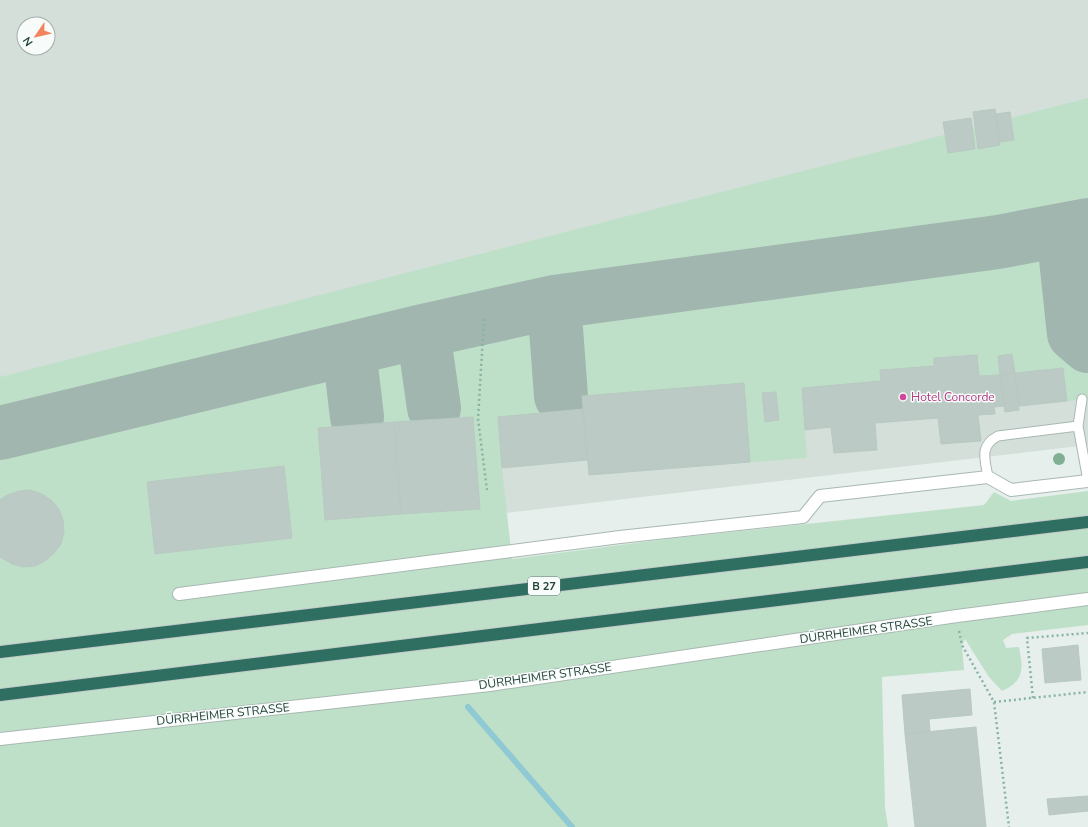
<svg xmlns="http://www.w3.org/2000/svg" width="1088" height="827" font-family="'Nunito Sans',sans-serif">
<rect width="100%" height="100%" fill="#e6efeb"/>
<!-- built -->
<path fill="#d4dfda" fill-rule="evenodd" d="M0 0H1088V445L351 531 0 592ZM24 24H48V48H24Z"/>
<!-- green -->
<path fill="#bfe0c8" d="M1088 98V399L1019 406 1015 374 979 376 977 355 934 358V366L881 370V381L802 388 807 458 589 475 587 460 502 468 512 559 666 539 984 505 994 492 1011 501 1088 491V625L1012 634 1003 640 1006 648 1019 647C1023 668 1025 681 1002 691L989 677 965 639 962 645 964 670 882 677 885 807 888 827H0V377Z"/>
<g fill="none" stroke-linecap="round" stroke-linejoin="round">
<!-- stream -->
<path stroke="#8ec9d4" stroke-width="6" d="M468 707 572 827"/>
<!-- taxiway -->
<path stroke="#a2b6b0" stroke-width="54" d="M1063 231 1074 334 1088 346
M554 302 561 396
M423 331 434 408
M349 349 357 417
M0 433 423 331 554 302 998 242 1088 225"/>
</g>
<!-- building -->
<path fill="#bbcac4" stroke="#b8c9c2" d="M995 109 1000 145 978 149 973 112Z
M1010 112 1014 140 1000 142 996 114Z
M971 118 975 149 948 153 943 122Z
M1012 354 1015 373 1000 375 998 356Z
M977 355 979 376 1000 375 1004 406 994 407 995 414 978 415 981 441 941 444 938 418 875 423 877 450 834 453 831 427 805 430 802 388 881 381 880 370 934 366V358Z
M1063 368 1067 401 1019 406 1015 373Z
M1015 373 1019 410 1005 412 1000 375Z
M744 383 750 462 589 475 582 396Z
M776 392 779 420 765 422 762 393Z
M583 409 587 460 502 468 498 417Z
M473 417 480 509 401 514 394 422Z
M394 422 401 514 325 520 318 428Z
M284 466 292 538 155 554 147 482Z
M30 490 42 494 51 500 59 509 63 520 64 532 61 544 54 553 45 561 35 566 23 567 12 564 0 557V500L5 496 19 491Z
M1078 645 1081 680 1045 683 1042 649Z
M970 689 972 715 929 719 930 731 905 734 902 695Z
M976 727 986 827H915L905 734Z
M1088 796V811L1049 815 1047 799Z"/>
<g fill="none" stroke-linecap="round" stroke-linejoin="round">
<!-- lane casing -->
<g stroke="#a8b8b2" stroke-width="11">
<path id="lane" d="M1082 399 1078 426 1088 481
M988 477C985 459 979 446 998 436L1078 426"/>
</g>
<!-- street casing -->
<g stroke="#a8b8b2" stroke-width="14">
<path id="street" d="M179 594 620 537 803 517 820 496 988 477 1011 490 1088 481
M0 739 490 685 957 616 1088 599"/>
</g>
<!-- highway casing -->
<g stroke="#c2cac8" stroke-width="14">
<path id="highway" d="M0 652 1088 522
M0 695 1088 562"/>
</g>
<!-- path -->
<path stroke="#86b3a5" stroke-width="2.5" stroke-dasharray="2 3" stroke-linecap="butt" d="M484 319 478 419 487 490
M959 631 962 645 994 702 1009 827
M1033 698 1027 638 1088 633
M994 702 1088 692"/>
<!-- lane -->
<use href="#lane" stroke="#fff" stroke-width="9"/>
<!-- street -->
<use href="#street" stroke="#fff" stroke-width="12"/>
<!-- highway -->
<use href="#highway" stroke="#2f6f62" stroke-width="12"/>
</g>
<!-- trees -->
<circle fill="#80af93" cx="1059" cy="459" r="6"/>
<!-- markers -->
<circle fill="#d1479c" stroke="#f7fbf9" stroke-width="1.5" cx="903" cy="397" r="4"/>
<g text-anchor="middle" stroke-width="3" stroke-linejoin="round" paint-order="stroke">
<!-- shield labels -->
<rect fill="#f7fbf9" stroke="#637a73" stroke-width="1" x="528" y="577" width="32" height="18" rx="3"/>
<g font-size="11" font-weight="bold" fill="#24423a">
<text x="544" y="590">B 27</text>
</g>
<!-- hotel labels -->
<g font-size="12" fill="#b23c85" stroke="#f7fbf9" text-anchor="start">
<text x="911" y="401">Hotel Concorde</text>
</g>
<!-- street labels -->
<g font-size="12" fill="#24423a" stroke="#f7fbf9">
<text transform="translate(866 630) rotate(-8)" y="4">DÜRRHEIMER STRASSE</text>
<text transform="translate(545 676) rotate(-8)" y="4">DÜRRHEIMER STRASSE</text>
<text transform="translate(223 714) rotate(-6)" y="4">DÜRRHEIMER STRASSE</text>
</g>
</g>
<!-- north arrow -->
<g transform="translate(36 36) rotate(236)"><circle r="19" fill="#f7fbf9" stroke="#a3b1ad"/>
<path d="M0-3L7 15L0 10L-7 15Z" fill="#f4845f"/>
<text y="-6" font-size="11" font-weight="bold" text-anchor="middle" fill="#24423a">N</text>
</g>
</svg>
